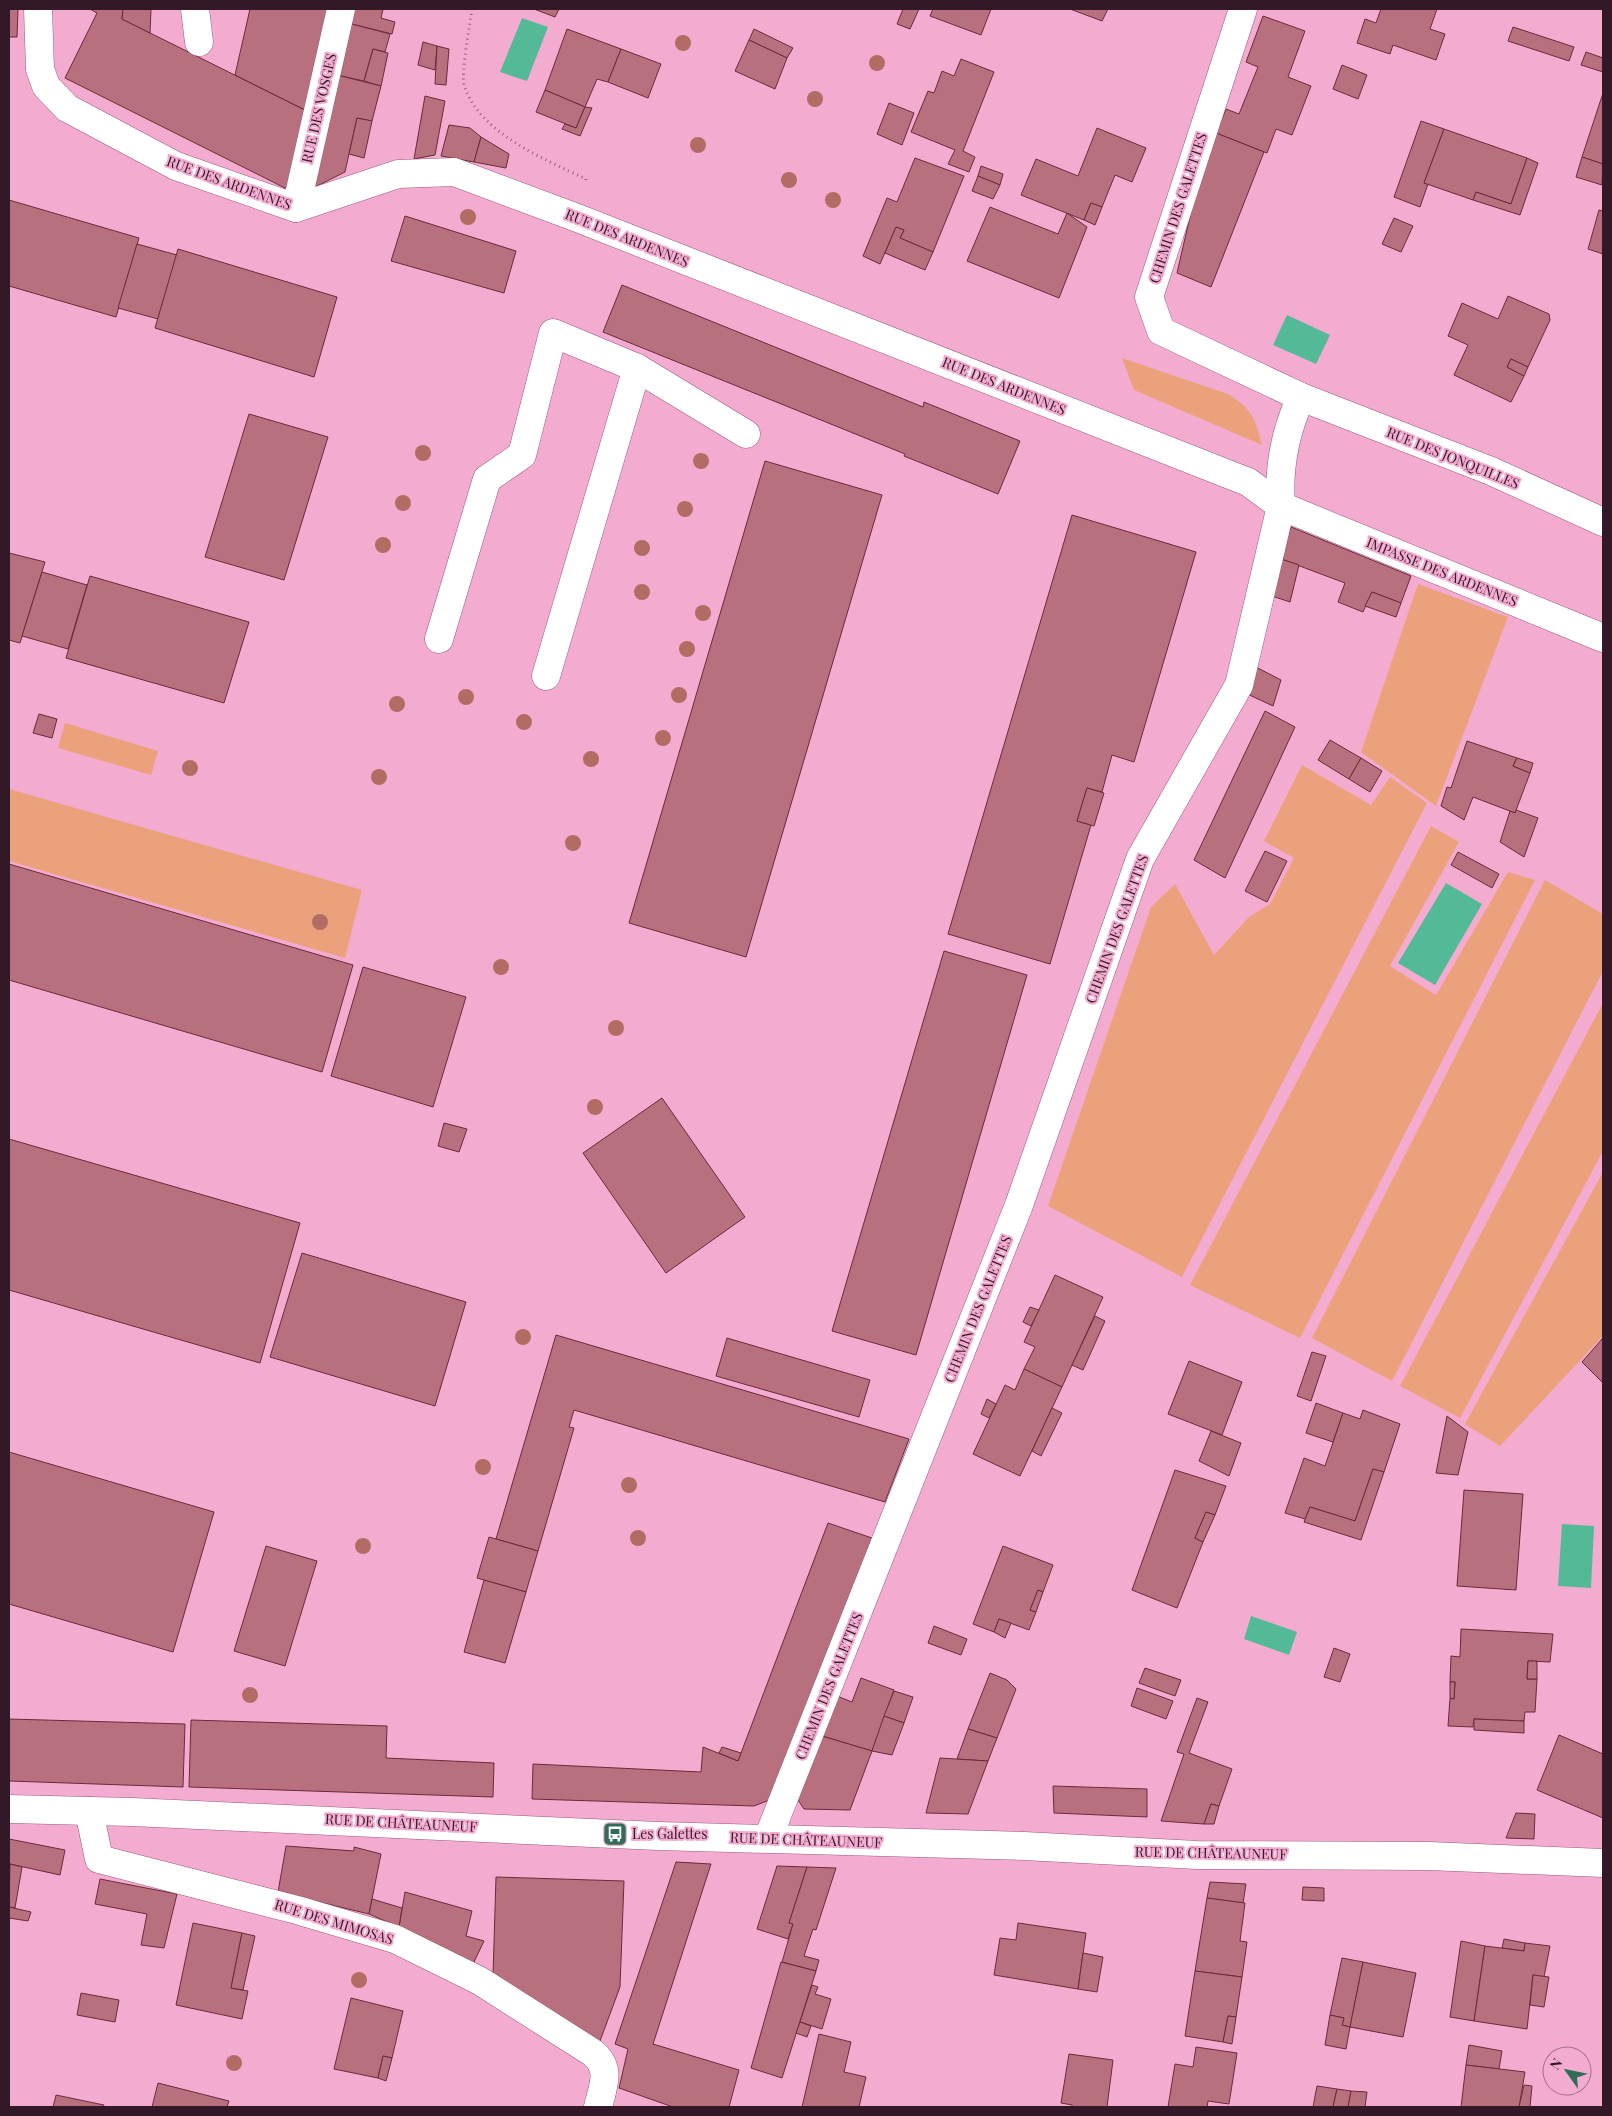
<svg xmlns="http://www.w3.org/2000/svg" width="1612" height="2116" font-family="'Playfair Display',serif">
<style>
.green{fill:#eba17c}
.water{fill:#54b996}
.building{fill:#b9707e;stroke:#6b2a3a}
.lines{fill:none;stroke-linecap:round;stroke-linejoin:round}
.minor-casing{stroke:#995a7b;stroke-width:29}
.major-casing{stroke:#995a7b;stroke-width:29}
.path{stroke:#93637c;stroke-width:3;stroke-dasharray:1 4;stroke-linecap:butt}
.minor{stroke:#fff;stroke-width:28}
.major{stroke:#fff;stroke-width:28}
.tree{fill:#b26c63}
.labels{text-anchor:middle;stroke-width:4;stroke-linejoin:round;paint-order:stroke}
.street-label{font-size:14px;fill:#331927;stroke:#f3acd0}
.poi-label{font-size:14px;fill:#331927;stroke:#f3acd0;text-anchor:start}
</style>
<rect width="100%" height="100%" fill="#f3acd0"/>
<g class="green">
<path d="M1122,358L1228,394C1252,409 1255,418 1262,445L1134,390Z"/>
<path d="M1418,584L1508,617L1436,806L1361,752Z"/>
<path d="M65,723L158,751L151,775L58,748Z"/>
<path d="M1302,765L1371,805L1390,777L1427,803L1182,1277L1048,1206L1151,907L1175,884L1214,955L1249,917L1270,904L1294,858L1264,841Z"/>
<path d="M9,789L362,890L345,958L9,861Z"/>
<path d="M1431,826L1459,842L1390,966L1436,995L1508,872L1535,880L1300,1338L1190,1285Z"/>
<path d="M1545,880L1603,914V971L1392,1381L1312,1338Z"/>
<path d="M1603,1003V1151L1460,1418L1400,1386Z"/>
<path d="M1603,1172V1336L1500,1446L1465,1424Z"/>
</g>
<g class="water">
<path d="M522,18L548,27L527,81L500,72Z"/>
<path d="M1287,315L1330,335L1316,364L1273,345Z"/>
<path d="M1446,883L1482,904L1435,985L1398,963Z"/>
<path d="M1562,1524L1594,1526L1591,1588L1558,1586Z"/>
<path d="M1251,1616L1297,1632L1289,1655L1244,1639Z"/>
</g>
<g class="building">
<path d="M9,9H18L17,37H9Z"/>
<path d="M90,9H123L122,19L307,111L289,190L65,78L97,13Z"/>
<path d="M123,9H151L150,33L122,19Z"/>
<path d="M250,9H331L307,111L235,75Z"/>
<path d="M351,9H383L381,18L395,22L392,34L348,23Z"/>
<path d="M534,9H559L555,17Z"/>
<path d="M903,9H919L910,29L897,24Z"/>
<path d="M933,9H991L981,35L930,16Z"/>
<path d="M1070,9H1108L1102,21Z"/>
<path d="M1381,9H1437L1430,29L1445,34L1436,60L1393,45L1390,54L1357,43L1365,19L1376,23Z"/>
<path d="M1263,16L1305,31L1288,77L1311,86L1292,135L1276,129L1267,153L1216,133L1226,109L1239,114L1258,67L1246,62Z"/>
<path d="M348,23L390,34L385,52L373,49L364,81L337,75Z"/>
<path d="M1513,27L1574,47L1569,61L1508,41Z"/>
<path d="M567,29L621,49L608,82L597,79L585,107L545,90Z"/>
<path d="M754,29L793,48L787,58L749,40Z"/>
<path d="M749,40L787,58L775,89L735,71Z"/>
<path d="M423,42L437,46L435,70L418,65Z"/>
<path d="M437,46L449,49L446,85L435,84Z"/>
<path d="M373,49L388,53L381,86L364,81Z"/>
<path d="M621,49L661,64L648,98L608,82Z"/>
<path d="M1586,52L1603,58V72L1581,65Z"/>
<path d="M961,59L994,72L963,151L975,157L969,172L948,164L955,150L911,132L928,91L934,93L942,71L954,76Z"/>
<path d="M1342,65L1367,75L1358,99L1333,89Z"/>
<path d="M337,75L381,86L372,121L357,118L345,172L311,189Z"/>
<path d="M545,90L585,107L576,128L536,112Z"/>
<path d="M1603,93V164L1582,157Z"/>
<path d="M425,96L445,101L435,155L414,159Z"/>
<path d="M889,103L914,113L902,145L877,134Z"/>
<path d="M585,107L592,108L580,136L562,129L565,124L576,128Z"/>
<path d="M357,118L372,121L364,158L349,154Z"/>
<path d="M1421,121L1444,129L1424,183L1428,184L1420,207L1394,197Z"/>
<path d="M449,125L470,128L481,137L474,162L441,156Z"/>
<path d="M1097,128L1146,148L1132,182L1115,175L1102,207L1091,203L1084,220L1021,195L1036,159L1078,176Z"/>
<path d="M1444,129L1527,158L1511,204L1476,192L1473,200L1424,183Z"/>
<path d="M1216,133L1264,152L1211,287L1177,273L1203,160Z"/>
<path d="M481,137L509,154L506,168L474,162Z"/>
<path d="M1582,157L1603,164L1602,185L1576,177Z"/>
<path d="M915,158L964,176L933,252L900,238L904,230L896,227L880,264L863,256L887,198L897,202Z"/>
<path d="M1527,158L1538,163L1520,215L1473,200L1476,192L1511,204Z"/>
<path d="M981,166L1003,174L1000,185L978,176Z"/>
<path d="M978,176L1000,185L993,199L972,191Z"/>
<path d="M9,200L139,238L116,317L9,286Z"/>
<path d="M1091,203L1102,207L1095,225L1084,220Z"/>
<path d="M990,207L1058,234L1067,213L1087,227L1059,298L967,261Z"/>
<path d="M1599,210L1603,211V254L1588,249Z"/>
<path d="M405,216L516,251L504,293L391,261Z"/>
<path d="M1394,218L1413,226L1401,252L1382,244Z"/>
<path d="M896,227L904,230L900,238L933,252L925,270L885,253Z"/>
<path d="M137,244L177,255L158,319L118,308Z"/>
<path d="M178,249L337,297L314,377L155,328Z"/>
<path d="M622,285L923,407L924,402L1020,441L998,494L904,456L905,454L603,332Z"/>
<path d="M1508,296L1549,314L1550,320L1528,367L1511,359L1507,367L1524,376L1511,402L1454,375L1468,345L1448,336L1462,303L1498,319Z"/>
<path d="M1511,359L1528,367L1524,376L1507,367Z"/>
<path d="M249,414L328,437L284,580L205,557Z"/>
<path d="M765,461L882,495L746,957L629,923Z"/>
<path d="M1072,515L1196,552L1134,762L1112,755L1102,792L1087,788L1077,821L1091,825L1050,964L948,934Z"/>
<path d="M1291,527L1411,576L1401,603L1372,592L1363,612L1338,602L1345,583L1281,559Z"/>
<path d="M9,553L45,562L20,643L9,640Z"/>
<path d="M1281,559L1299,565L1290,602L1272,596Z"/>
<path d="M42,572L87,585L68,649L22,636Z"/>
<path d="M90,576L249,622L224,703L66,658Z"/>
<path d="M1372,592L1401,603L1396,617L1365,606Z"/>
<path d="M1252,665L1281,680L1273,706L1243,692Z"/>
<path d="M1265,711L1295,727L1225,878L1194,860Z"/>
<path d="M39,714L57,719L52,738L33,733Z"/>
<path d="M1330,740L1361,758L1349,779L1318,760Z"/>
<path d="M1467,741L1517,758L1513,766L1530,773L1515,813L1473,797L1464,820L1441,806L1447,787L1451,788Z"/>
<path d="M1361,758L1382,771L1370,792L1349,779Z"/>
<path d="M1517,758L1533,763L1530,773L1513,766Z"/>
<path d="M1087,788L1104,793L1094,826L1077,821Z"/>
<path d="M1516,810L1538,818L1524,857L1500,842L1510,811L1515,813Z"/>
<path d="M1265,851L1287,861L1267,902L1245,891Z"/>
<path d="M1458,852L1499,874L1492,888L1451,865Z"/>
<path d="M9,864L353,965L322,1072L9,980Z"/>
<path d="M944,951L1027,975L916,1355L832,1331Z"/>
<path d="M363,967L466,997L433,1107L331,1076Z"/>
<path d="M662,1098L745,1217L666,1273L583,1153Z"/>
<path d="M444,1123L467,1129L459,1152L438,1146Z"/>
<path d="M9,1139L300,1223L260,1363L9,1290Z"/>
<path d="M302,1253L466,1302L435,1406L270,1357Z"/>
<path d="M1055,1275L1103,1297L1062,1387L1024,1369L1035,1347L1024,1342Z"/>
<path d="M1030,1307L1039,1310L1031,1326L1023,1322Z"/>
<path d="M1095,1316L1105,1321L1083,1370L1072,1365Z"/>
<path d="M556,1335L909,1439L885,1502L574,1410L569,1427L574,1428L538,1551L496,1539Z"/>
<path d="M727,1338L870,1380L859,1417L716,1376Z"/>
<path d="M1602,1339L1603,1340V1383L1582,1362Z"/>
<path d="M1312,1352L1326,1356L1311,1401L1297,1396Z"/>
<path d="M1189,1361L1242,1382L1222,1435L1168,1414Z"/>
<path d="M1024,1369L1062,1387L1020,1476L973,1454L1005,1385L1015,1390Z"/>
<path d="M987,1399L996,1404L989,1418L981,1414Z"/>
<path d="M1316,1403L1343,1413L1333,1442L1306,1433Z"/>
<path d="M1052,1408L1062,1413L1041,1456L1032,1451Z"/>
<path d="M1363,1410L1400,1424L1384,1472L1373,1469L1355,1521L1310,1507L1305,1519L1285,1513L1304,1458L1325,1466L1343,1413L1360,1419Z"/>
<path d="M1447,1416L1468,1432L1458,1475L1436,1473Z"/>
<path d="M1211,1431L1241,1443L1229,1476L1199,1461Z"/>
<path d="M9,1452L214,1512L173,1652L9,1604Z"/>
<path d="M1373,1469L1384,1472L1361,1540L1304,1522L1310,1507L1355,1521Z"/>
<path d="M1175,1470L1226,1486L1215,1515L1206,1512L1195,1538L1203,1542L1177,1608L1132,1590Z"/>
<path d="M1464,1490L1523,1494L1516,1590L1457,1586Z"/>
<path d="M1206,1512L1215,1515L1203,1542L1195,1538Z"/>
<path d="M828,1523L872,1538L776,1792L767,1801L754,1806L532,1799L533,1764L701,1772L703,1747L738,1761Z"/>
<path d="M489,1537L538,1551L526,1592L477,1578Z"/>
<path d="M266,1546L317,1561L285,1666L234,1651Z"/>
<path d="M1003,1546L1053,1565L1043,1592L1038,1590L1030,1610L1036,1612L1029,1630L999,1619L994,1632L973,1624Z"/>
<path d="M484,1580L526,1592L505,1663L464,1652Z"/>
<path d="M1038,1590L1043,1592L1036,1612L1030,1610Z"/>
<path d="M999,1619L1011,1623L1005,1638L994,1632Z"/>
<path d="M934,1626L967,1639L961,1655L928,1643Z"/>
<path d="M1461,1629L1553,1634L1550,1662L1528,1661L1527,1679H1537L1535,1712H1525L1524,1721L1474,1719L1473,1727L1448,1726L1450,1698L1454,1699L1455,1682H1450L1451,1656L1460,1657Z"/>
<path d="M1334,1648L1350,1654L1340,1682L1324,1677Z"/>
<path d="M1528,1661H1537V1679H1527Z"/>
<path d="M1145,1668L1181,1680L1175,1696L1139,1683Z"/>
<path d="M990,1673L1007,1680L1016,1689L997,1738L968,1729Z"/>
<path d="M861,1678L894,1690L872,1751L822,1736L837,1696L852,1702Z"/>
<path d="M1450,1682H1455L1454,1699L1450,1698Z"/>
<path d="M1137,1688L1173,1701L1166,1719L1131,1706Z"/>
<path d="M894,1691L913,1697L904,1723L884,1716Z"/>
<path d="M1197,1698L1208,1702L1189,1753L1232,1769L1219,1806L1211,1804L1204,1824L1161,1821L1184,1754L1177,1752Z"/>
<path d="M884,1716L904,1723L892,1755L872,1751Z"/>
<path d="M9,1719L185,1724L183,1787L9,1781Z"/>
<path d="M1474,1719L1524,1721V1733L1474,1730Z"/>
<path d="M191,1720L387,1726L386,1758L494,1763L493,1797L189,1787Z"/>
<path d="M968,1729L997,1738L988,1761L957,1759Z"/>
<path d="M1559,1735L1603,1754V1818L1537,1790Z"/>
<path d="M822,1736L872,1751L850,1810L804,1809L798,1800Z"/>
<path d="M722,1747L741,1753L738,1761L719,1753Z"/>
<path d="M940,1758L988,1761L968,1814L926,1813Z"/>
<path d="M1053,1786L1147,1789V1817L1054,1813Z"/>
<path d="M1211,1804L1219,1806L1214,1824H1204Z"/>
<path d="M1516,1813L1535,1814L1534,1839L1506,1838Z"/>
<path d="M9,1839L65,1850L60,1875L10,1864L9,1872Z"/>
<path d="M286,1846L354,1851V1847L381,1854L369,1914L278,1892Z"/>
<path d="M676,1862L711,1864L653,2044L739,2070L729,2107H673L619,2088L628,2049L615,2044Z"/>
<path d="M10,1864L22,1867L15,1908L9,1907Z"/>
<path d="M777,1866L807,1867L789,1923L793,1924L788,1939L757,1929Z"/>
<path d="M807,1867L836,1868L816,1930L813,1929L804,1956L819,1960L816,1971L782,1962L793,1924L789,1923Z"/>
<path d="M496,1877L624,1881L620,1987L600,2041L595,2040L493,1976Z"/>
<path d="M100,1879L177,1894L164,1948L141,1945L147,1914L95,1904Z"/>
<path d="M1210,1882L1246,1884L1243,1903L1207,1898Z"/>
<path d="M1303,1887L1324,1888V1901L1302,1900Z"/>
<path d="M405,1892L472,1911L466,1936L484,1941L473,1964L399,1927Z"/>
<path d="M1207,1898L1245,1903L1240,1941L1247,1942L1242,1977L1195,1971Z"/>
<path d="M372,1899L402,1908L399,1927L369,1914Z"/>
<path d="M9,1907L31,1912L28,1921L9,1918Z"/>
<path d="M193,1923L242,1933L231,1988L248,1991L242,2019L176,2005Z"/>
<path d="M1018,1923L1086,1933L1078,1989L994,1975L1000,1938L1016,1940Z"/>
<path d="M242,1933L255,1936L243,1990L231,1988Z"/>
<path d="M1504,1939L1525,1943L1524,1951L1502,1948Z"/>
<path d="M1461,1941L1485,1946L1474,2021L1450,2017Z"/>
<path d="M1525,1943L1550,1946L1544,1977L1533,1975L1527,2029L1474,2021L1485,1946L1524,1951Z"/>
<path d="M1083,1953L1103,1957L1097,1992L1078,1989Z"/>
<path d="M1342,1958L1363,1962L1350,2027L1342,2025L1344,2018L1330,2015Z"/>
<path d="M781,1962L816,1971L782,2078L751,2068Z"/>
<path d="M1363,1962L1416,1973L1403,2037L1350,2027Z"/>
<path d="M1195,1971L1242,1977L1236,2017L1228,2016L1223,2042L1185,2036Z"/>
<path d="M1533,1975L1549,1977L1544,2007L1530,2005Z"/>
<path d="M812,1985L818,1987L815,1994L831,1999L822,2029L800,2022Z"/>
<path d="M81,1993L119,2000L115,2022L77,2015Z"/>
<path d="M351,1998L403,2011L392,2058L383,2056L378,2078L334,2069Z"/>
<path d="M1330,2015L1344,2018L1342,2025L1350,2027L1346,2049L1325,2045Z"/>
<path d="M1228,2016L1236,2017L1232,2044L1223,2042Z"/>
<path d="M800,2022L811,2026L807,2037L796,2033Z"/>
<path d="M819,2034L851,2042L844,2072L866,2077L859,2107H802Z"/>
<path d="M1469,2045L1502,2051L1499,2069L1466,2065Z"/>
<path d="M1196,2047L1237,2053L1229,2104L1208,2101L1207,2107H1168L1175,2064L1193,2067Z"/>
<path d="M1069,2054L1113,2060L1107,2107H1072V2105L1061,2103Z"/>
<path d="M383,2056L392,2058L386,2081L378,2078Z"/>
<path d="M1466,2065L1525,2072L1519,2107H1461Z"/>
<path d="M158,2083L229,2101L227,2107H152Z"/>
<path d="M1524,2085L1532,2086L1530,2107H1519Z"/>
<path d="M1317,2086L1337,2089L1333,2107H1313Z"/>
<path d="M1337,2089L1351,2091L1348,2107H1333Z"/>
<path d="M1351,2091L1367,2092L1365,2107H1348Z"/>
<path d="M56,2095L104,2105L103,2107H53Z"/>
</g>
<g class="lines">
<g class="minor-casing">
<g id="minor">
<path d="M38,9L40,69L46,86L67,108L176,166L296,208L398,174L454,172L580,219L1248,482L1281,506L1603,638"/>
<path d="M195,9L199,42"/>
<path d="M1243,9L1149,297L1161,331L1301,397L1491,471L1603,522"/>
<path d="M296,208L341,9"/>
<path d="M439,639L487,479L522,455L553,333L637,368"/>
<path d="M546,676L637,368L746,434"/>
<path d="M89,1811L99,1859L297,1910L395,1939L480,1981L593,2053C612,2069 603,2086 598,2107"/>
<path d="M768,1838L1019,1205L1140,859L1239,685L1281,506C1278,468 1285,432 1301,397"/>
</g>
</g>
<g class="major-casing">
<path id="major" d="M9,1809L132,1812L658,1836L1024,1846L1197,1855L1429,1856L1603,1863"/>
</g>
<path class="path" d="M472,9C470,23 461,73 464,85C479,133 544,159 586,179L585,184"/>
<use href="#minor" class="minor"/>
<use href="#major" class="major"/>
</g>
<g class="tree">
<circle cx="683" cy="43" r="8"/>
<circle cx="877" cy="63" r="8"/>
<circle cx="815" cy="99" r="8"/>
<circle cx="698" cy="145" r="8"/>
<circle cx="789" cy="180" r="8"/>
<circle cx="833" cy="200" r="8"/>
<circle cx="468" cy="217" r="8"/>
<circle cx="423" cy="453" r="8"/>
<circle cx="701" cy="461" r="8"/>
<circle cx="403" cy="503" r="8"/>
<circle cx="685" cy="509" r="8"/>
<circle cx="383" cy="545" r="8"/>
<circle cx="642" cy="548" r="8"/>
<circle cx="642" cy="592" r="8"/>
<circle cx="703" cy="613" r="8"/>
<circle cx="687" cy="649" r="8"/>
<circle cx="679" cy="695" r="8"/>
<circle cx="466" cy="697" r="8"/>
<circle cx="397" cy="704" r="8"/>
<circle cx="524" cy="722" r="8"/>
<circle cx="663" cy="738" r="8"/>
<circle cx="591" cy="759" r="8"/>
<circle cx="190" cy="768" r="8"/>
<circle cx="379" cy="777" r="8"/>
<circle cx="573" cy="843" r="8"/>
<circle cx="320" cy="922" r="8"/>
<circle cx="501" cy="967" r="8"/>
<circle cx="616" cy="1028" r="8"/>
<circle cx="595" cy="1107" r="8"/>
<circle cx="523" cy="1337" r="8"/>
<circle cx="483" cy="1467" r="8"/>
<circle cx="629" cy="1485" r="8"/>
<circle cx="638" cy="1538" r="8"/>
<circle cx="363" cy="1546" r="8"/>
<circle cx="250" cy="1695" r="8"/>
<circle cx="359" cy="1980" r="8"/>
<circle cx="234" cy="2063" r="8"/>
</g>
<defs>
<g id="bus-square" transform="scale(1.25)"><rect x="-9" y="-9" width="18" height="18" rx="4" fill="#306c57" stroke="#f3acd0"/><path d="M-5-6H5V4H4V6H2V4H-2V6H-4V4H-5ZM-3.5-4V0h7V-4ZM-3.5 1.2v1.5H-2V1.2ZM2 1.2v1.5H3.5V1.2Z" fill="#fff"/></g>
</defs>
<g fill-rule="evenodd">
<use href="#bus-square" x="615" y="1834"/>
</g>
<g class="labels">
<g class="street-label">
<text transform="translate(319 108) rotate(-77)" y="5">RUE DES VOSGES</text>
<text transform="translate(229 183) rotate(20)" y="5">RUE DES ARDENNES</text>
<text transform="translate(1178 208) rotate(-72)" y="5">CHEMIN DES GALETTES</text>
<text transform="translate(627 238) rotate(22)" y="5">RUE DES ARDENNES</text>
<text transform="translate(1004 386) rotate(22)" y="5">RUE DES ARDENNES</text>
<text transform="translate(1453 458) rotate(22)" y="5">RUE DES JONQUILLES</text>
<text transform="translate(1442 572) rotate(22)" y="5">IMPASSE DES ARDENNES</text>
<text transform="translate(1117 929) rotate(-70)" y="5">CHEMIN DES GALETTES</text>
<text transform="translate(978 1309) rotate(-68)" y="5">CHEMIN DES GALETTES</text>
<text transform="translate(829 1686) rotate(-68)" y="5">CHEMIN DES GALETTES</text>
<text transform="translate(401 1823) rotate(3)" y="5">RUE DE CHÂTEAUNEUF</text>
<text transform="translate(806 1840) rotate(2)" y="5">RUE DE CHÂTEAUNEUF</text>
<text transform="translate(1211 1853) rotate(1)" y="5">RUE DE CHÂTEAUNEUF</text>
<text transform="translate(334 1922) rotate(17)" y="5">RUE DES MIMOSAS</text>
</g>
<g class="poi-label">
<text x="632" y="1839">Les Galettes</text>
</g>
</g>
<rect width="1612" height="2116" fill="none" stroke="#331927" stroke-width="20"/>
<g transform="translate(1567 2071) rotate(303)"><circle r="24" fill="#f3acd0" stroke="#a6718c"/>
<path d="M0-4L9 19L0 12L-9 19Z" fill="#306c57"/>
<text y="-8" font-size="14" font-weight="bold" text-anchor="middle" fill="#331927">N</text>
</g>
</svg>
